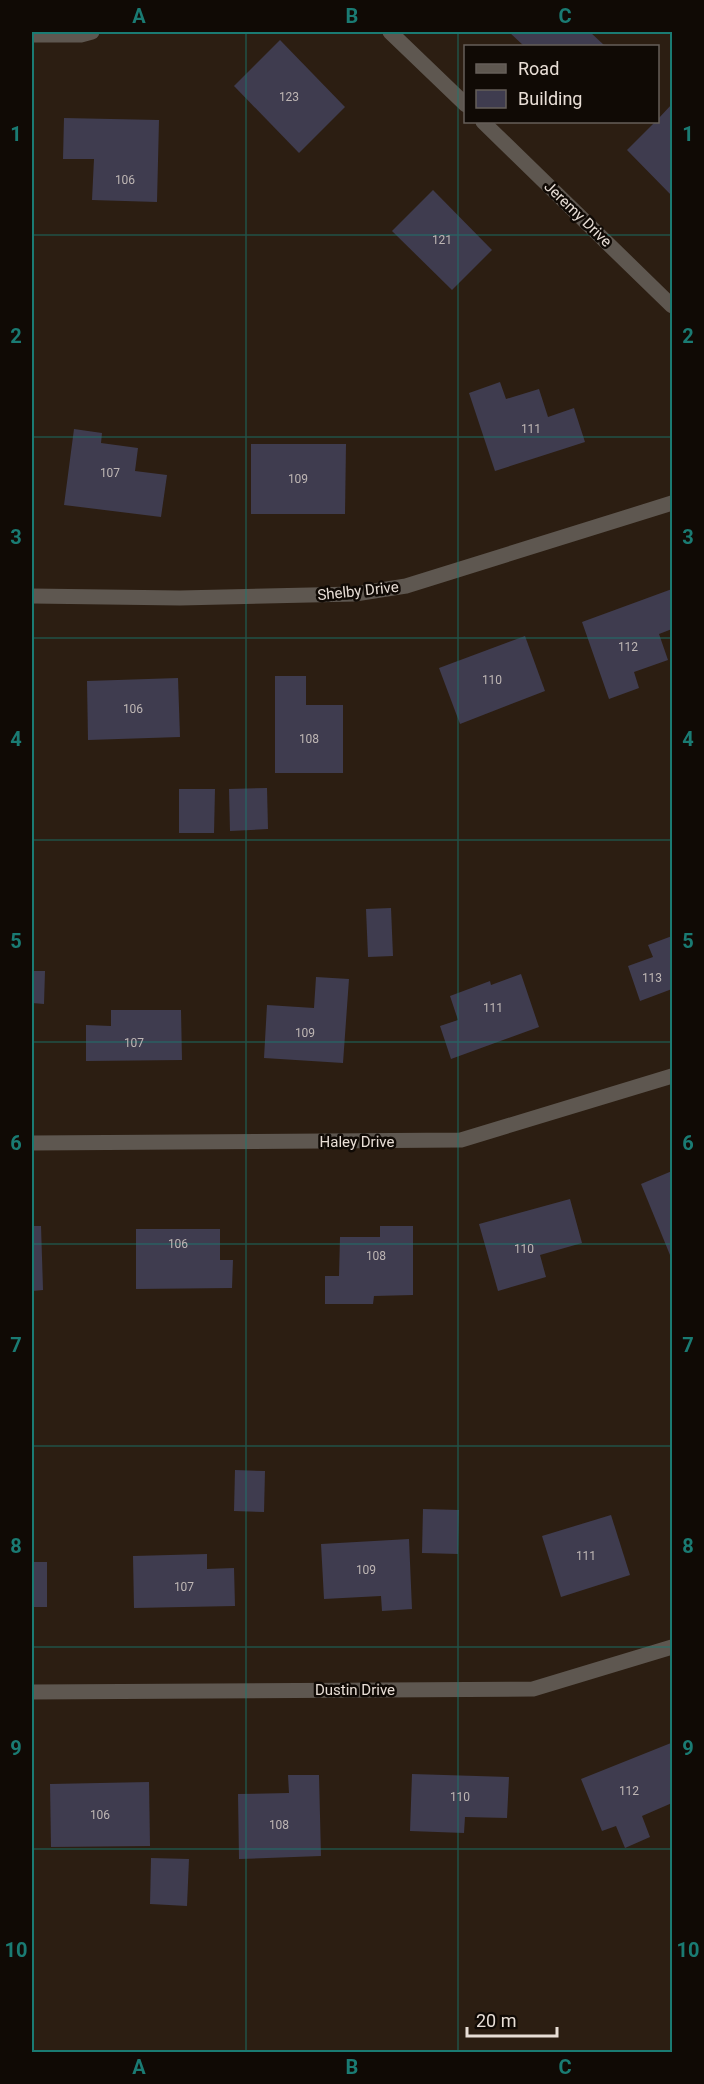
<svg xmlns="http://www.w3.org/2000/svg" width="704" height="2084" font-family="Roboto,sans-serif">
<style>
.building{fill:#3f3c4f}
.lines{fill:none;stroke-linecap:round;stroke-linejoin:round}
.minor{stroke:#5e5750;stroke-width:15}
.grid{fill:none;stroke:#1a7b73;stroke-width:1.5;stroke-opacity:0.55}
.labels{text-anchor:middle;stroke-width:5;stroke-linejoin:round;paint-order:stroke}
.number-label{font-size:12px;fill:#beb6b4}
.street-label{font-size:15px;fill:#e8ded6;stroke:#100a05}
.neatline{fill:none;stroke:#1a7b73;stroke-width:2}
.grid-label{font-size:20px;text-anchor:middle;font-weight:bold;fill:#1a7b73}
</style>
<rect width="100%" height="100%" fill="#2c1e12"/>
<g class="building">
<path d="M509,32H590L605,46H524Z"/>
<path d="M280,40L345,107L299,153L234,86Z"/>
<path d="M672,104V196L627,150L655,122H658V119Z"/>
<path d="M64,118L159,120L157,202L92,200L94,159H63Z"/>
<path d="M433,190L492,250L452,290L392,231Z"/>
<path d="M500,382L506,399L539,389L548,417L574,408L585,442L495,471L469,393Z"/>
<path d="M74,429L102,433L101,443L138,448L135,471L167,475L161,517L64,505Z"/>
<path d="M251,444H346L345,514H251Z"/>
<path d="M672,589V629L659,634L668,660L634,672L639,688L609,699L582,622Z"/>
<path d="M525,636L545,691L460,724L439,668Z"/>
<path d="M275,676H306V705H343V773H275Z"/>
<path d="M178,678L180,737L88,740L87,681Z"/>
<path d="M267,788L268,829L230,831L229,789Z"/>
<path d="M179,789H215L214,833H179Z"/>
<path d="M391,908L393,956L368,957L366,909Z"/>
<path d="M672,936V989L640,1001L628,966L653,957L648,945Z"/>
<path d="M32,971H45L44,1004L32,1003Z"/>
<path d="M521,974L539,1027L451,1059L440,1026L458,1020L450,996L490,981L491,985Z"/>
<path d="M316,977L349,979L343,1063L264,1058L267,1005L314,1008Z"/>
<path d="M111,1010H181L182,1060L86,1061V1025L111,1026Z"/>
<path d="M672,1171V1254L670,1255L641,1184Z"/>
<path d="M570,1199L582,1243L540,1255L546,1277L498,1291L479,1224Z"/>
<path d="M32,1226H41L43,1290L32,1291Z"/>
<path d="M380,1226H413V1295L374,1296L373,1304H325V1276H339L340,1237H380Z"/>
<path d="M136,1229H220V1260H233L232,1288L136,1289Z"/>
<path d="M235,1470L265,1471L264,1512L234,1511Z"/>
<path d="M423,1509L459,1510L458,1554L422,1553Z"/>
<path d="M611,1515L630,1575L561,1597L542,1536Z"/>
<path d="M409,1539L412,1609L382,1611L381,1596L324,1599L321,1544Z"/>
<path d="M207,1554V1569L234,1568L235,1606L134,1608L133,1556Z"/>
<rect x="32" y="1562" width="15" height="45"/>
<path d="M671,1743L672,1748V1803L642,1816L650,1837L625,1848L616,1826L602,1831L581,1779Z"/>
<path d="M412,1774L509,1777L507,1818L465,1817L464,1833L410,1831Z"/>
<path d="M288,1775H319L321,1856L239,1859L238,1794L289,1793Z"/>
<path d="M149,1782L150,1846L51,1847L50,1784Z"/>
<path d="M151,1858L189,1859L187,1906L150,1904Z"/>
</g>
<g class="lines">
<g class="minor">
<path d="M390,32L466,105"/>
<path d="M32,35H81L92,32"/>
<path d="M483,122L672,306"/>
<path d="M32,596L180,598L355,594L406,586L672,503"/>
<path d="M32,1143L461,1140L672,1076"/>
<path d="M32,1692L533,1689L672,1647"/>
</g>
</g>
<path class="grid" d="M246,32V2052M458,32V2052M32,235H672M32,437H672M32,638H672M32,840H672M32,1042H672M32,1244H672M32,1446H672M32,1647H672M32,1849H672"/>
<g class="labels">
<g class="number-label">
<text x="289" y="101">123</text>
<text x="125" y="184">106</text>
<text x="442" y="244">121</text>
<text x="531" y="433">111</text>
<text x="110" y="477">107</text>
<text x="298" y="483">109</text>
<text x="628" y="651">112</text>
<text x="492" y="684">110</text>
<text x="133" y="713">106</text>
<text x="309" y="743">108</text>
<text x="652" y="982">113</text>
<text x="493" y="1012">111</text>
<text x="305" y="1037">109</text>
<text x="134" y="1047">107</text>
<text x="178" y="1248">106</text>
<text x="524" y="1253">110</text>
<text x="376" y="1260">108</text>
<text x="586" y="1560">111</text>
<text x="366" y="1574">109</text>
<text x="184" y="1591">107</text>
<text x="629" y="1795">112</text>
<text x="460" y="1801">110</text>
<text x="100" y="1819">106</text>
<text x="279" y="1829">108</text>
</g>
<g class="street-label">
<text transform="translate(578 214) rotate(44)" y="5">Jeremy Drive</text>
<text transform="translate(358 591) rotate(-6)" y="5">Shelby Drive</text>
<text x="357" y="1147">Haley Drive</text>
<text x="355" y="1695">Dustin Drive</text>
</g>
</g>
<rect width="704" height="2084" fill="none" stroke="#100a05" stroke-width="66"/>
<rect x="464" y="45" width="195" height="78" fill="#100a05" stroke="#665f59" stroke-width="1.5"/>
<rect x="476" y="64" width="30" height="9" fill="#5e5750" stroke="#665f59" stroke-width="1.5"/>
<text x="518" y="75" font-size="18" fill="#e8ded6">Road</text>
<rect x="476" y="90" width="30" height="18" fill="#3f3c4f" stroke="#665f59" stroke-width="1.5"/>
<text x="518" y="105" font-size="18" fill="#e8ded6">Building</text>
<path d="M467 2027v9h90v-9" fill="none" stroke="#e8ded6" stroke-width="3"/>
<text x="476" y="2027" font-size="18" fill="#e8ded6" stroke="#100a05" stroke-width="4.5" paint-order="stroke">20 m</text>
<rect x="33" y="33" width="638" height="2018" class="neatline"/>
<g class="grid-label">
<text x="139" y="23">A</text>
<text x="352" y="23">B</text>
<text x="565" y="23">C</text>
<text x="16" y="141">1</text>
<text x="688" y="141">1</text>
<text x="16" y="343">2</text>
<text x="688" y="343">2</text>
<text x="16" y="544">3</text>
<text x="688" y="544">3</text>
<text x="16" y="746">4</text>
<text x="688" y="746">4</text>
<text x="16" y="948">5</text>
<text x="688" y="948">5</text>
<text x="16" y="1150">6</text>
<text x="688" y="1150">6</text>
<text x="16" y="1352">7</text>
<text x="688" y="1352">7</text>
<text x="16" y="1553">8</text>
<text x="688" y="1553">8</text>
<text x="16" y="1755">9</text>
<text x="688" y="1755">9</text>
<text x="16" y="1957">10</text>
<text x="688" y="1957">10</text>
<text x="139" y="2074">A</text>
<text x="352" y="2074">B</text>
<text x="565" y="2074">C</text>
</g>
</svg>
